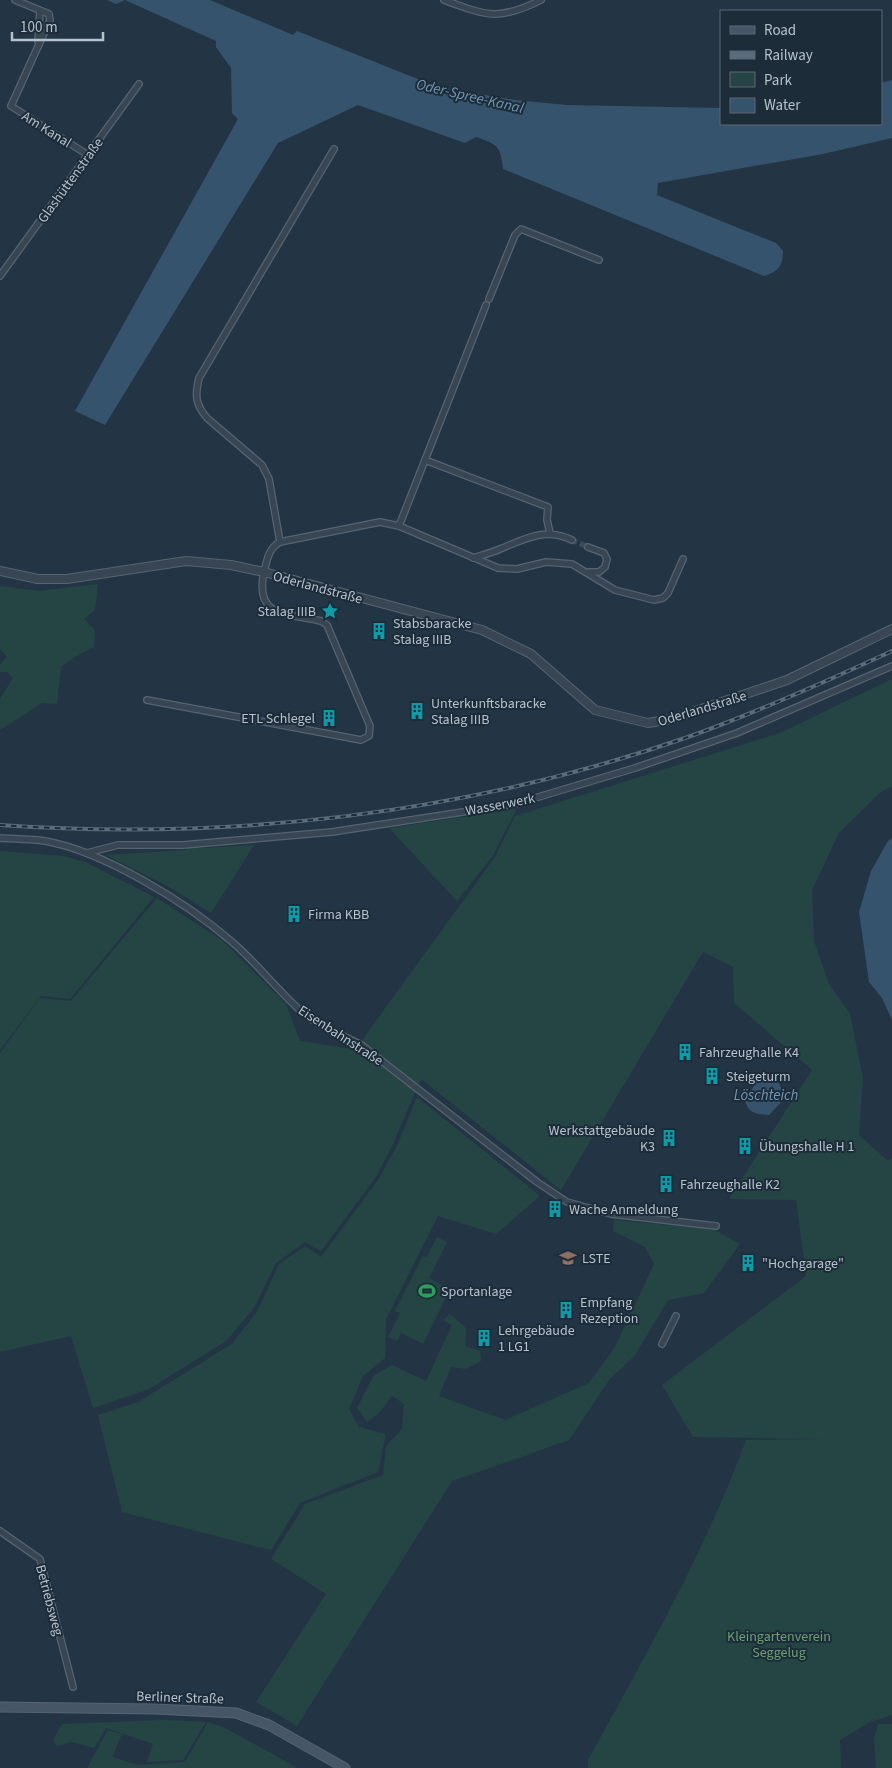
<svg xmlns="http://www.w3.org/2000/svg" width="892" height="1768" font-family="'Source Sans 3',sans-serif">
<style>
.green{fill:#254545}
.water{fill:#36536d}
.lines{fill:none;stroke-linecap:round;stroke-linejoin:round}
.minor-tunnel{stroke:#394a59;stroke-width:5.5;stroke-dasharray:5.5 3;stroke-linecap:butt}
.minor-casing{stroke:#566471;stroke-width:8}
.tertiary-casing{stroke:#566471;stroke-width:10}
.secondary-casing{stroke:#566471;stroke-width:11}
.minor{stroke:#384653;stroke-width:5.5}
.tertiary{stroke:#384653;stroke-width:8}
.secondary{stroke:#465667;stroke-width:9}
.rail-casing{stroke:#5a6b7b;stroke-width:4}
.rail{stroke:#1d2c39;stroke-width:2;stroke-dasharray:5.5;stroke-linecap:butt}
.labels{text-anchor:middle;stroke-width:4;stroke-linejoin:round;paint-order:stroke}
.street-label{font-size:14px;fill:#b5c1cd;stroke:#1d2c39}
.poi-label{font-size:14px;fill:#b5c1cd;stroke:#1d2c39;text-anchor:start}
.park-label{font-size:14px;fill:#6aa170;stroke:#1d2c39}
.water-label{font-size:15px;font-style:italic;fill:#7296b4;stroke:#1d2c39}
</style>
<rect width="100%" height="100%" fill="#233544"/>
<g class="green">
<path d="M98,584L95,610L84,619L95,630L94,647L74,657L61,667L57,704L42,703L0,730V699L13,678L7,672H0V665L7,656L0,649V586L39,591Z"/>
<path d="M892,679V786L882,791L839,833L812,890L814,941L829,984L850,1014L863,1078L859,1135L888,1161L892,1158V1715L870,1722L840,1740L841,1768H588V1760C645,1656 705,1552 746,1440L825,1439L693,1437L662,1385L806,1276L796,1200L729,1199L812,1070L734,1003L733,967L703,952L561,1190L421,1079L393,1144L376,1177L321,1251L305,1242L276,1263L254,1308L226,1341L149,1389L93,1408L71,1336L0,1352V1053L40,998L71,1001L157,898L223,941L286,1004L300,1041L359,1050L365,1036L495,857L515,816L780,733Z"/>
<path d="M517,809L492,857L457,901L389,828Z"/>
<path d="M254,845L211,913L166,885L106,855L186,850L188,847L203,848Z"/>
<path d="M0,851L63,856L85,862L154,897L70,999L41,996L0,1050Z"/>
<path d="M417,1097L540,1196L496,1234L438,1216L386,1319L385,1358L363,1376L349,1409L359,1427L386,1434L378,1472L300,1503L271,1550L122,1512L98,1415L138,1402L232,1344L258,1310L279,1264L305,1246L321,1257L378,1180L397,1146Z"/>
<path d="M614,1220L713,1229L740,1244L704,1293L668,1300L635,1355L609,1380L569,1440L452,1481L297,1726L256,1702L326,1594L271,1559L305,1504L383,1475L386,1446L402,1429L404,1404L392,1396L379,1413L367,1422L357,1408L374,1375L392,1365L426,1381L452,1325L443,1320L450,1314L466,1328L465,1346L480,1351L481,1361L466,1369L451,1367L439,1396L505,1420L589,1383L615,1347L654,1264L645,1247L613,1231Z"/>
<path d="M437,1237L447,1242L429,1278L450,1289L423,1344L401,1333L397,1341L388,1337L400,1313L395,1311L423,1256L427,1257Z"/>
<path d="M163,1720L206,1722L183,1760L147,1762L153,1744L106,1728L94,1748L72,1742L57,1746L53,1740L62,1724Z"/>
<path d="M208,1722L223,1727L298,1768H87L108,1730L122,1734L112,1757L138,1765L185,1762Z"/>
<path d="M878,1724H892V1768H876L874,1739Z"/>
</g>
<g class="water">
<path d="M107,0H210L293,35L297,31L438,87L515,100L567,105L721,108V124H881V83L892,80V138L823,154L658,183L657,195L776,243L783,251C783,266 778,272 764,276L503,169C501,146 497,144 476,137L465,143L358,105L278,143L105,425L75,411L238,119L232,113L231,68L216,47V41L125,0L116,4Z"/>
<path d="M892,838V1020L882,998L869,982L859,912L871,871L888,841Z"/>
<path d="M761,1074C777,1077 782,1084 784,1099L769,1115C757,1114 749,1114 745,1101Z"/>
</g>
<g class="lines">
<path class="minor-tunnel" d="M572,540L588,547"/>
<g class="minor-casing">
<g id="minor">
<path d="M15,0L49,14L50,20L11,106L88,155"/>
<path d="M444,0C487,16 499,21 541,0"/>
<path d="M38,41L40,11"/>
<path d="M0,276L139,84"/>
<path d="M489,299L515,235L521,229L599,260"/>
<path d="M425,460L486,305"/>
<path d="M399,526L425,460L548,507L547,520L550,533"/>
<path d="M280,542L269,479L262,465L207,418C195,404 195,395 199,378L334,149"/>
<path d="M588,547L604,553L607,559L605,567L599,572H589"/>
<path d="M473,558C482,555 491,553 500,549C525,539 544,527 572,540"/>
<path d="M147,700L361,740L369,736L370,726L327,625L321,621C287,613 254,618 264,572C267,560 268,549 280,542L380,522L399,526L498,568L517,569L546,562L572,564L615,590L654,600L663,598L668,593L683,559"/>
<path d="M0,838C15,839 31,839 45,841C103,851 187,903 231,941C257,963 278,991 304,1014C320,1027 341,1035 360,1044L537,1182L567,1202L611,1214L716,1226"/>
<path d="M87,853L118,845H183L332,832L515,804L635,768L737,733L892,666"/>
<path d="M662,1344L676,1316"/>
<path d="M0,1531L40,1559L73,1687"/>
</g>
</g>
<g class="tertiary-casing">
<path id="tertiary" d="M0,571L38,579H67L186,561L231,565L264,572L482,630L531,654L595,710L648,723L672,719L787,680L892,629"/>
</g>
<g class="secondary-casing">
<path id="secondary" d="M0,1707L155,1709L236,1713L269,1725L345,1768"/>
</g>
<use href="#minor" class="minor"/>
<use href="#tertiary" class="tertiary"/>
<use href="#secondary" class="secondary"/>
<g class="rail-casing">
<path id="rail" d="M0,825C232,841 467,814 688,737C758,712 825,682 892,651"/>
</g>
<use href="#rail" class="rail"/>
</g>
<defs>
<g id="sight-bare" transform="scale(1.35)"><path d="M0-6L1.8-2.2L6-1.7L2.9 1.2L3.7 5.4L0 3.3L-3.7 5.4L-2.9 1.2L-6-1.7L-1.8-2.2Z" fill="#0f9aa8" stroke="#1d2c39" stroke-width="2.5" paint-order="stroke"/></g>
<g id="building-bare" transform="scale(1.35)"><path d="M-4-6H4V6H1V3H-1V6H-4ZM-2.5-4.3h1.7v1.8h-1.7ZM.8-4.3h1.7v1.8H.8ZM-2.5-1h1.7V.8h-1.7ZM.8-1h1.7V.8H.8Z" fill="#0f9aa8" stroke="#1d2c39" stroke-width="2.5" paint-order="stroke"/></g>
<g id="school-bare" transform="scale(1.35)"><path d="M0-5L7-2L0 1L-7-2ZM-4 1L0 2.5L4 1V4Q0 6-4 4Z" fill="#8d6e63" stroke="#1d2c39" stroke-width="2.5" paint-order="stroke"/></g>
<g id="stadium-bare" transform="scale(1.35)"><path d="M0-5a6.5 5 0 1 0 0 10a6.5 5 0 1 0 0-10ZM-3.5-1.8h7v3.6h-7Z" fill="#2e9e5b" stroke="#1d2c39" stroke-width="2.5" paint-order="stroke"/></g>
</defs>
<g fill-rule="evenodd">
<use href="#sight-bare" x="330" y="611"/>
<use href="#building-bare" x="379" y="631"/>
<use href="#building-bare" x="417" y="711"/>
<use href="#building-bare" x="329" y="718"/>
<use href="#building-bare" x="294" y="914"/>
<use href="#building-bare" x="685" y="1052"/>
<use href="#building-bare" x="712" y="1076"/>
<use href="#building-bare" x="669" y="1138"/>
<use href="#building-bare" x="745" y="1146"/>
<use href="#building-bare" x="666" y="1184"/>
<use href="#building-bare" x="555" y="1209"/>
<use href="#school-bare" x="568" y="1258"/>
<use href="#building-bare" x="748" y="1263"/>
<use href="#stadium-bare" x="427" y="1291"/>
<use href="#building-bare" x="566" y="1310"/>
<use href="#building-bare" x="484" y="1338"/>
</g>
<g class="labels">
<g class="street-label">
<text transform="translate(47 129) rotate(32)" y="5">Am Kanal</text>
<text transform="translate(70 180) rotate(-54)" y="5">Glashüttenstraße</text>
<text transform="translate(318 587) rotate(15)" y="5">Oderlandstraße</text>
<text transform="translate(702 708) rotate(-17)" y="5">Oderlandstraße</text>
<text transform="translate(500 804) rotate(-11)" y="5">Wasserwerk</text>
<text transform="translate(341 1035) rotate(33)" y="5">Eisenbahnstraße</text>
<text transform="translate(50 1600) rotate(75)" y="5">Betriebsweg</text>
<text transform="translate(180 1697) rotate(2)" y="5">Berliner Straße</text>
</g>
<g class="poi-label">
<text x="316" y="616" text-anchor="end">Stalag IIIB</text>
<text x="393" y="628">Stabsbaracke<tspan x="393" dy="16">Stalag IIIB</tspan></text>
<text x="431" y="708">Unterkunftsbaracke<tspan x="431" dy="16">Stalag IIIB</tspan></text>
<text x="315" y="723" text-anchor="end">ETL Schlegel</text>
<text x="308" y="919">Firma KBB</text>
<text x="699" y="1057">Fahrzeughalle K4</text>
<text x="726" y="1081">Steigeturm</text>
<text x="655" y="1135" text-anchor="end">Werkstattgebäude<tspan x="655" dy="16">K3</tspan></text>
<text x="759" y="1151">Übungshalle H 1</text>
<text x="680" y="1189">Fahrzeughalle K2</text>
<text x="569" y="1214">Wache Anmeldung</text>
<text x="582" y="1263">LSTE</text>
<text x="762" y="1268">"Hochgarage"</text>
<text x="441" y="1296">Sportanlage</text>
<text x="580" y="1307">Empfang<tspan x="580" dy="16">Rezeption</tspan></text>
<text x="498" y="1335">Lehrgebäude<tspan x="498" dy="16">1 LG1</tspan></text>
</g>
<g class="park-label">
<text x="779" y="1641">Kleingartenverein<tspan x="779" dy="16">Seggelug</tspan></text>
</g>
<g class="water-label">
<text transform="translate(470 96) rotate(13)" y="5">Oder-Spree-Kanal</text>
<text x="766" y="1100">Löschteich</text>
</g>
</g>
<rect x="720" y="10" width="162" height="115" fill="#1d2c39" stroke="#5a6874"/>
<rect x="730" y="26" width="25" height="8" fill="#465667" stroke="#5a6874"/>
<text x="764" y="35" font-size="15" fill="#b5c1cd">Road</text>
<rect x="730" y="51" width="25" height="8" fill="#5a6b7b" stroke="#5a6874"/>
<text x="764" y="60" font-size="15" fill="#b5c1cd">Railway</text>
<rect x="730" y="72" width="25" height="15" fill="#254545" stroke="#5a6874"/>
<text x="764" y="85" font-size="15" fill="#b5c1cd">Park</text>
<rect x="730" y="98" width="25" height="15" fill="#36536d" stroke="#5a6874"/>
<text x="764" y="110" font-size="15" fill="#b5c1cd">Water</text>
<path d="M12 32v8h91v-8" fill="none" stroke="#b5c1cd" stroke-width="2.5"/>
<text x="20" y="32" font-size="15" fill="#b5c1cd" stroke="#1d2c39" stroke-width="4" paint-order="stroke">100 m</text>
</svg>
